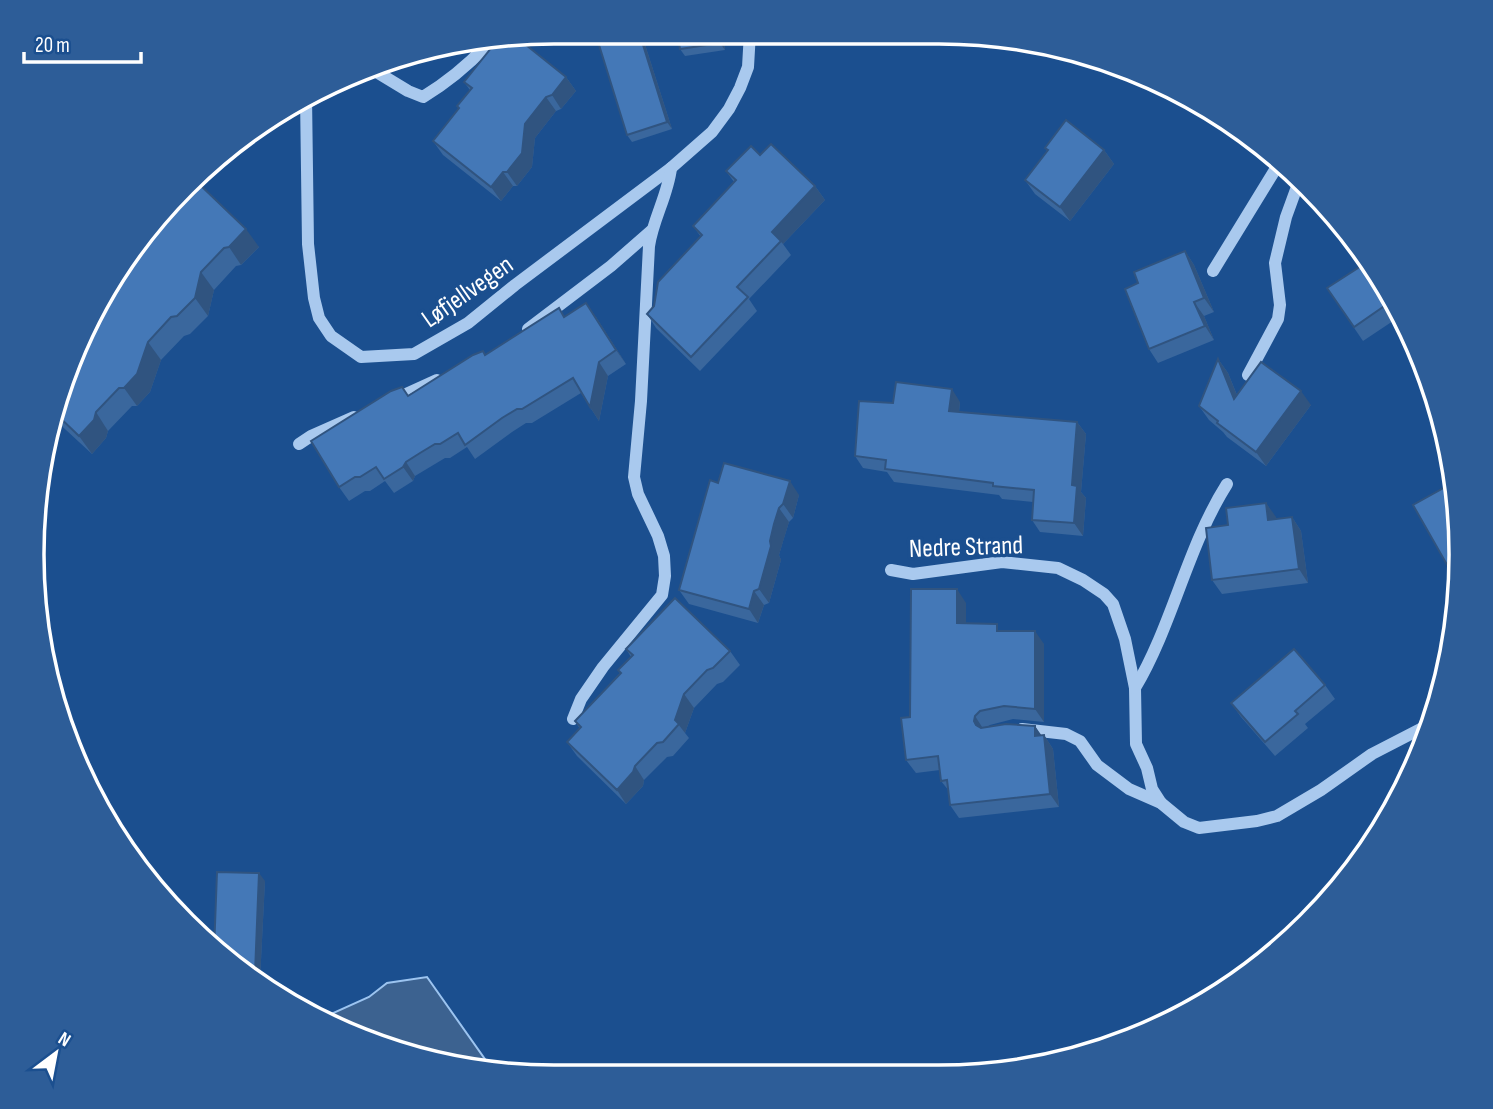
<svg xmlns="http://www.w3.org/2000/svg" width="1493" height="1109" font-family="'Sofia Sans Condensed',sans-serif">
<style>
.water{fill:#3c6290;stroke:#9cc4f0;stroke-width:2}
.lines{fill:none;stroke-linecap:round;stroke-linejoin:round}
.minor{stroke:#a9c9ee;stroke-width:12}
.wall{fill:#3a679d}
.shaded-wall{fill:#305480}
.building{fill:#4478b7;stroke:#305480;stroke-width:2}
.labels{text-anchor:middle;stroke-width:7;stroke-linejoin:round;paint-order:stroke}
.street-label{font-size:26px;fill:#fff;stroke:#1b4f8f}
.rim{fill:none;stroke:#fff;stroke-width:3.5}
</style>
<rect width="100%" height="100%" fill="#1b4f8f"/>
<path class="water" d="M427,977L494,1072L419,1060L320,1019L369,997L387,983Z"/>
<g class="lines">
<g class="minor">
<path d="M367,71H375L408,91L423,97C446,83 467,66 486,46"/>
<path d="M306,96L308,244L314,298L319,318L331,336L361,357L414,354L468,323L515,285L671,168L712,132L729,109L740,88L748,67L750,32"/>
<path d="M291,103L305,104"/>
<path d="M1213,271L1278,165"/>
<path d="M528,329L611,266L651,231"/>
<path d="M1248,375L1278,319L1280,305L1275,263L1286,217L1298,184"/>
<path d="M393,400L437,380"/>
<path d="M299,444L311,436L354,417"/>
<path d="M891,570L913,574L1002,562L1058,568L1083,580L1104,594L1113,604L1125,639L1135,688L1136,744L1147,768L1152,789L1161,803"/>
<path d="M1135,688C1173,624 1187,547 1227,484"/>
<path d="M573,719L581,699L603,667L662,595L665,576L664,556L658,536L638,494L634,477L641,401L649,246C653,219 668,195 671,168"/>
<path d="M1022,729L1066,734L1080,741L1097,765L1129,789L1161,803L1184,822L1199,828L1257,821L1277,816L1321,790L1372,754L1434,722"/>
</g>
</g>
<g class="wall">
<path d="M641,32L672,129L632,142L627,135Z"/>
<path d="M677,32H722L725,50L685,56L680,49Z"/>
<path d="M1058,47L1073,49L1080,52L1066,59Z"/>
<path d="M566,77L576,91L561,109L556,111L535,138L532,167L517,186H513L501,201L443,155L433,141L459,109L457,106L470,90L464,82Z"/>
<path d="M1199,106L1229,120L1242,132L1236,139L1201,110Z"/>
<path d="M1045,148L1104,150L1114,164L1070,221L1035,194L1025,180L1047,151Z"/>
<path d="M760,155L815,186L825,200L783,244L791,255L749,299L757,311L700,371L656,328L647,314L654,306L701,237L693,226L734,182L726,171Z"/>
<path d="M182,200L259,247L241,265L236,266L214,290L208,316L190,334L184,336L161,360L150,392L137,406H132L108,431L106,438L92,454L53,418L86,323Z"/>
<path d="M1185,251L1194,265L1214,312L1204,316L1214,340L1158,363L1149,349L1138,283Z"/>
<path d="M1369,261L1402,315L1363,341L1327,288Z"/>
<path d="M565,317H596L626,364L608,376L599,421L581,393L532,423H526L512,432L475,459L467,447L450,458H445L415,476L413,481L394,493L385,481L370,491H365L349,501L339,487L402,387L408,395L485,355Z"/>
<path d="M1218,359L1228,373L1237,395L1311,405L1266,466L1227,437L1223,432L1209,420L1199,406Z"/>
<path d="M960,402L959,412L1077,422L1086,434L1081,492L1086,498L1083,536L1040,532L1032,520L1033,502L1002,499L999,495L894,482L887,472L863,468L855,456L893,403Z"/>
<path d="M718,483L799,495L793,518L789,522L784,538L779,555L781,560L769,603L764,605L758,623L689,604L679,590Z"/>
<path d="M1266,503L1276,519L1292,517L1301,531L1308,583L1222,594L1212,580L1228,525Z"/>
<path d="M966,603V624L1002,631L1044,644V722L1013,719L990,725L987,727L1035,726L1041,736L1044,735L1053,749L1059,807L959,818L950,805L949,791L941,781L940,770L916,773L906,760L910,717Z"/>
<path d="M626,649L730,651L740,665L723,682L717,684L694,708L685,733L689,738L673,756L667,757L644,780L643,786L626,804L577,756L567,742L580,729L575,721L620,673L618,670L631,657Z"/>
<path d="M1325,685L1335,699L1305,724L1308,728L1275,756L1241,717L1231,703Z"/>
<path d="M265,881L260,980H255L214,951Z"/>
</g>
<g class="shaded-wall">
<path d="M639,32H641L672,129L667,122Z"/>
<path d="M718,32H722L725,50L720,43Z"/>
<path d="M566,77L576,91L561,109L552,95Z"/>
<path d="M546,97L556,111L535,138L532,167L517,186L507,172L525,124Z"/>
<path d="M1230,121L1242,132L1236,139L1226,125Z"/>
<path d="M1104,150L1114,164L1070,221L1060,207Z"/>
<path d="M503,172L513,186L501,201L491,187Z"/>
<path d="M815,186L825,200L783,244L772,232Z"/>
<path d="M246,229L259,247L241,265L229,247Z"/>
<path d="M1185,251L1194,265L1214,312L1204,298Z"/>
<path d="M201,272L214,290L208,316L195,298Z"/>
<path d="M1194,302L1204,316L1214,340L1205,326Z"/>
<path d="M586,303L596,317L626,364L616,350Z"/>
<path d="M148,342L161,360L150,392L137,406L124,388Z"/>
<path d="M1218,359L1228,373L1244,413L1234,399Z"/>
<path d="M599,362L608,376L599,421L590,407Z"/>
<path d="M952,389L960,402L958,423L949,411Z"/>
<path d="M1301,391L1311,405L1266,466L1256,452Z"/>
<path d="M96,412L108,431L106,438L92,454L79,436Z"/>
<path d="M1077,422L1086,434L1081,492L1086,498L1083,536L1074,523L1072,485Z"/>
<path d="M406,462L415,476L413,481L403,467Z"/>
<path d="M790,481L799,495L793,518L783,504Z"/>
<path d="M1266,503L1276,517L1278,534L1268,520Z"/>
<path d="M779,508L789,522L779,555L781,560L769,603L759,589L770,541Z"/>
<path d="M1292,517L1301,531L1308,583L1299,569Z"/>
<path d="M957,589L966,603V637L957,623Z"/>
<path d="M754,591L764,605L758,623L749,609Z"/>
<path d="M1035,631L1044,644V722L1035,709Z"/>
<path d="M684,694L694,708L685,733L675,720Z"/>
<path d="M975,716L984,730L976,725L974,721Z"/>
<path d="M1035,726L1044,739L1035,736Z"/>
<path d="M1044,735L1053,749L1059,807L1050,794Z"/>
<path d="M635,766L644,780L643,786L626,804L617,790Z"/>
<path d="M259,873L265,881L260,980L255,973Z"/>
</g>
<g class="building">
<path d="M595,32H639L667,122L627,135Z"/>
<path d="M677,32H718L720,43L680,49Z"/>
<path d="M511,37H516L566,77L552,95L546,97L525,124L522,153L507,172H503L491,187L433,141L459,108L457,106L472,88L464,82L492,47H503Z"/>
<path d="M1208,110L1229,120L1230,121L1226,125Z"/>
<path d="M1066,120L1104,150L1060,207L1025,180L1048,150L1045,148Z"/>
<path d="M771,144L815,186L772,232L781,241L737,287L748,297L691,357L647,314L654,306L658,282L702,235L693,226L736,180L726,171L751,146L760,155Z"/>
<path d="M198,183L246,229L229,247L224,248L201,272L195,298L177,316L171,317L148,342L137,374L124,388H119L96,412L94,420L79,436L55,413L86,323L177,195L182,200Z"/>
<path d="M1185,251L1204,298L1194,302L1205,326L1149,349L1125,289L1138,283L1134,272Z"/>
<path d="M1369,261L1393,300L1354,327L1327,288Z"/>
<path d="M586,303L616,350L599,362L590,407L573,378L522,409H517L502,418L465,445L458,433L440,444H435L420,453L406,462L403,467L384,479L376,467L360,477H355L339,487L311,441L391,391L402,387L408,396L473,355L483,351L485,355L559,308L564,317Z"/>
<path d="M1218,359L1234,399L1261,362L1301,391L1256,452L1217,423L1218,421L1199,406Z"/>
<path d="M896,382L952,389L949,411L1077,422L1072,485L1077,486L1074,523L1032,520L1034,490L993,486V483L885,469L886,460L855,456L859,401L893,403Z"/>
<path d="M724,463L790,481L783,504L779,508L774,524L770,541L771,546L759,589L754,591L749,609L679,590L710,480L718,483Z"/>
<path d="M1449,485L1457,498L1460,521L1458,584L1413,505Z"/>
<path d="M1266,503L1268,520L1292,517L1299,569L1212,580L1206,528L1228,525L1226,508Z"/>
<path d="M911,589H957V623L997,624V631H1035V709L1004,706L980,711L975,716L974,721L976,725L981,728L1006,724L1035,726V736L1044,735L1050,794L950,805L947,780L941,781L938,756L906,760L901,718L910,717Z"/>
<path d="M675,598L730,651L713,668L707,670L684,694L675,720L679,724L663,742L657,743L635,766L633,772L617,790L567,742L581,727L575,721L621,673L618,670L633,655L626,649Z"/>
<path d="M1294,649L1325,685L1295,711L1298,714L1265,742L1231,703Z"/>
<path d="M217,872L259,873L255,973L244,972L214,951Z"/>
</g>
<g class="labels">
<g class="street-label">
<text transform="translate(467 291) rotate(-35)" y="9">Løfjellvegen</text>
<text transform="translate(966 546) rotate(-2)" y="9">Nedre Strand</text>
</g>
</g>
<path d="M0 0H1493V1109H0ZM554 44H939A510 510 0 0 1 1449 554V555A510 510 0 0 1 939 1065H554A510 510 0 0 1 44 555V554A510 510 0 0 1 554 44Z" fill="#2d5d98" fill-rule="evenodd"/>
<path class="rim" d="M554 44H939A510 510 0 0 1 1449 554V555A510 510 0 0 1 939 1065H554A510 510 0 0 1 44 555V554A510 510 0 0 1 554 44Z"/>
<g transform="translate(56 1053) rotate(32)" stroke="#1b4f8f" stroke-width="5" paint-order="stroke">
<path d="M0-5L12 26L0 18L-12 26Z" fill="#ffffff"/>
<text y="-10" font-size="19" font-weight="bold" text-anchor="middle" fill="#ffffff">N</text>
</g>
<path d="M24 52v10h117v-10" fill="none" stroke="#ffffff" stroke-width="3.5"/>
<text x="35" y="52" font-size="21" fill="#ffffff" stroke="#1b4f8f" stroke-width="5" paint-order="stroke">20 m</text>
</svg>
